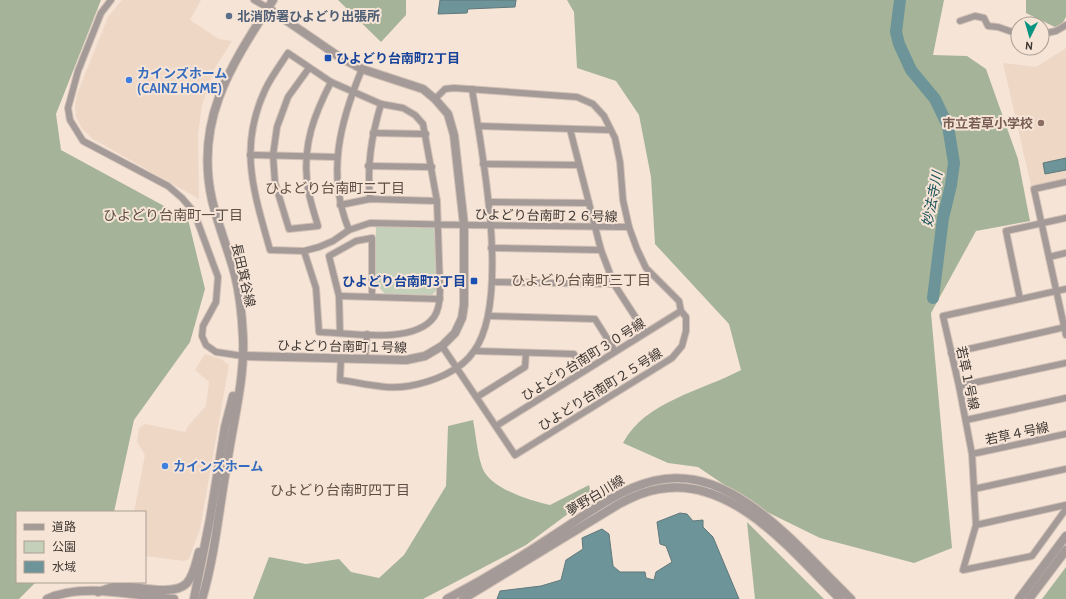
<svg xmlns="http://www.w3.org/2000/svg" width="1066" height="599" font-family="Cabin,'Noto Sans JP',sans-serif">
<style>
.built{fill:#eed7c5}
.green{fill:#c4d0ba}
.forest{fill:#a5b498}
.water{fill:#6d9499;stroke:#5f787a}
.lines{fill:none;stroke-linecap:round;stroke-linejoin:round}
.river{stroke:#6d9499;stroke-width:12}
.minor-casing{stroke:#d1c1b6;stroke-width:8}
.tertiary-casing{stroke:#d1c1b6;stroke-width:10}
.minor{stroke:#a49a98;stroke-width:6}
.tertiary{stroke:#a49a98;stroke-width:8}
.service-dot{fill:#5c6f8a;stroke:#f6e4d7;stroke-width:1.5}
.transit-dot{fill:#1a4fb4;stroke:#f6e4d7;stroke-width:1.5}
.shop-dot{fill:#3f7fe0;stroke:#f6e4d7;stroke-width:1.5}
.education-dot{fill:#8d6e63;stroke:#f6e4d7;stroke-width:1.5}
.labels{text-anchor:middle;stroke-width:4;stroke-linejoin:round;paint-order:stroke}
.service-label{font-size:13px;font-weight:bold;fill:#4e5e75;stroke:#f6e4d7;text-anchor:start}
.transit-label{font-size:13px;font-weight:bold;fill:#164399;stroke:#f6e4d7;text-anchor:start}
.shop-label{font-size:13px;font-weight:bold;fill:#366cbe;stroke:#f6e4d7;text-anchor:start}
.education-label{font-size:13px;font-weight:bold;fill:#785e54;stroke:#f6e4d7;text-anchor:end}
.street-label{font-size:13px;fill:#3e3732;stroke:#f6e4d7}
.neighbourhood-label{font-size:14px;fill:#5d4e43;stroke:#f6e4d7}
.water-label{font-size:14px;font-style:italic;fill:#1a535a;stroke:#f6e4d7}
</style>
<rect width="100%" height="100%" fill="#f6e4d7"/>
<g class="built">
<path d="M122,0H201L190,20L219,39L232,41L215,68L202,105L198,135L199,199L93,139L82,129L76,117L75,106L77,94L108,17Z"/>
<path d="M1066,48V178L1031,186L1003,63L1036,67Z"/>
<path d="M205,354L221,359L229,365L200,529L189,559L184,561L145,556V512H134L145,455L137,442L139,428L145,424L185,432L189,425L206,406L209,382L195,370Z"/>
</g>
<path class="green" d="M376,226L433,228L436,232L438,289L432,295L385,294L375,283Z"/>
<g class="forest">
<path d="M0,0H101L56,114L61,150L188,219L205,289L190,342L134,420L114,512H17V582H36L19,599H0Z"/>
<path d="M338,0H406V15L381,42Z"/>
<path d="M567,0H944L933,55L967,56L986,69L1018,159L1030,221L976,231L931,313L952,548L914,563L820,538L757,507L698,467L668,463L623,443C645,401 702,391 741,370L729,324L655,244L651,177L639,115L616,81L577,68L574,12Z"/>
<path d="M1026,0H1066V17L1059,29L1026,13Z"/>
<path d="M473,420C476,435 477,452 482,467C489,488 530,501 550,505L589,485L592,496L526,545L423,599H253L269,557L306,564L339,559L351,572L379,578L404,555L446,486L448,426Z"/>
<path d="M747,522L824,599H755Z"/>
<path d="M1066,567V599H1042Z"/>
</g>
<g class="water">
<path d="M440,0H516L515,7L468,9L467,13L438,14Z"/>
<path d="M1066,158V170L1045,174L1043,163Z"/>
<path d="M680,513L687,514L693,521L703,520V527L713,537L739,599H497L500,591L541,586L561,580L566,560L583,549L582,538L602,529L609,534L613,566L620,572H645L646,578L654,580L656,572L672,562L666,546L660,544L657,522Z"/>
</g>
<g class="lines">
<path class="river" d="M900,0L896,32L899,44L911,70L935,99L948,126L954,163L951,185L943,218L933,298"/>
<g class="minor-casing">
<g id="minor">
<path d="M111,0L101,13L78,71L68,108L70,120L83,141L168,186L182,198L194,212L218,277L216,302L203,326L202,336L206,345L216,352L243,356"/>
<path d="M254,0L268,8"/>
<path d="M960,21L975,16L984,18L988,26L998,27L1018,34"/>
<path d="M1042,34L1056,31L1066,25"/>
<path d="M309,68L288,97L277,127L273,155L275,183L289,229L318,226C314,212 308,196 307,181C303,144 314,115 331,82"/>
<path d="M435,99L445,89L454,88L577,97L593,104L604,116L615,138L620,162L623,200L629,227L637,249L646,268L679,301L681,311L686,317V331L682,346L672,358L515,455L442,346"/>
<path d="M478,126L610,130"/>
<path d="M570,129L601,250L614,284L645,332"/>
<path d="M373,133L426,134"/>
<path d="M250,155L336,157"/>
<path d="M483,164L578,165"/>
<path d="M368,166L432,167"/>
<path d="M1066,182L1034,189L1066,335"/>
<path d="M370,199C367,165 371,138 381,104"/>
<path d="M489,202L589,203"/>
<path d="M340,205L370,199L437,201"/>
<path d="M349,230C326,174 340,122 362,69"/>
<path d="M491,248L601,250"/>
<path d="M304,251L316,288L319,332C349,333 414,345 434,317C439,310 440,298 440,290L437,201L423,124L415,115L403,108L381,104L331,82L288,53C280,65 271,77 265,90C238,148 254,192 270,250L304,251L319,247L333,241L349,230L370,223L464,225L629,227"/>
<path d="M1049,257L1066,253"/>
<path d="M492,282L614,284"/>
<path d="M1066,289L943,316L959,386L972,454L976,525L963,570L1032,556L1066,509"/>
<path d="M339,296L440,299"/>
<path d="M1020,299L1006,231L1066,218"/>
<path d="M489,316L595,319L615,351"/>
<path d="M340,333L339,296L329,256L356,241L372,238V297"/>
<path d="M475,351L574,354L584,371"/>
<path d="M951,353L1066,327"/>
<path d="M341,359L340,380C362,383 387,390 409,386C432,382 461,371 474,351C511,300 482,151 472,89"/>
<path d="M365,359L367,334"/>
<path d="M959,386L1066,363"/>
<path d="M477,397L525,367L526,353"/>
<path d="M966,420L1066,398"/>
<path d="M496,426L681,311"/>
<path d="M972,454L1066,434"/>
<path d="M974,489L1066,469"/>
<path d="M976,525L1066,505"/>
</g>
</g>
<g class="tertiary-casing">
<g id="tertiary">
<path d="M243,356L406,360L425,356L442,346L455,333L462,318L464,305V225L454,135L448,114L435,99L423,89L362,69L338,56L268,8"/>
<path d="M98,592C105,590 113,586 120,586C136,586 174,597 187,583C194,575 196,562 199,552"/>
<path d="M47,599C83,582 135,596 174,599"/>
<path d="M194,599L210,519L225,427L233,396"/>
<path d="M202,599C215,556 219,508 227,464C233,422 245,379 243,337C242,316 240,295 235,275C228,249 218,225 212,200C194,119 232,64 273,0"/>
<path d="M447,599C483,580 518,559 551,537C619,493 668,449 747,503C786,529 817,566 851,599"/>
<path d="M463,599L619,504C632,497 645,491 659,489C732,475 794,553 840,599"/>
<path d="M1019,599L1066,536"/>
<path d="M1029,599L1066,550"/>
</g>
</g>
<use href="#minor" class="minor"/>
<use href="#tertiary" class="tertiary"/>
</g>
<circle class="service-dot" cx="229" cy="16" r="4"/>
<g class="transit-dot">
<rect x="324" y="54" width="8" height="8" rx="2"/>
<rect x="470" y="277" width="8" height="8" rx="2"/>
</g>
<g class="shop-dot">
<circle cx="129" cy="80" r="4"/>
<circle cx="165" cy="466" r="4"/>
</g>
<circle class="education-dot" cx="1041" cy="123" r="4"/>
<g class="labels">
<g class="service-label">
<text x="237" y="21">北消防署ひよどり出張所</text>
</g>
<g class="transit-label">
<text x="336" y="63">ひよどり台南町2丁目</text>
<text x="466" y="286" text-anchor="end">ひよどり台南町3丁目</text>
</g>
<g class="shop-label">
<text x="137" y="78">カインズホーム<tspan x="137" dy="15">(CAINZ HOME)</tspan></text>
<text x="173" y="471">カインズホーム</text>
</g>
<g class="education-label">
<text x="1033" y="128">市立若草小学校</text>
</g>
<g class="street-label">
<text transform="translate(546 215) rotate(1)" y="5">ひよどり台南町２６号線</text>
<text transform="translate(244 275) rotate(77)" y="5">長田箕谷線</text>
<text transform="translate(342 346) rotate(1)" y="5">ひよどり台南町１号線</text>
<text transform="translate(583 359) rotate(-32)" y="5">ひよどり台南町３０号線</text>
<text transform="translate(968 378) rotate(78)" y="5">若草１号線</text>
<text transform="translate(600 389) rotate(-32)" y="5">ひよどり台南町２５号線</text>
<text transform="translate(1017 433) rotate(-12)" y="5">若草４号線</text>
<text transform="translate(595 495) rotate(-31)" y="5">夢野白川線</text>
</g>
<g class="neighbourhood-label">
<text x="335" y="193">ひよどり台南町二丁目</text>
<text x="173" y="220">ひよどり台南町一丁目</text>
<text x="581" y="285">ひよどり台南町三丁目</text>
<text x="340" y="495">ひよどり台南町四丁目</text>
</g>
<g class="water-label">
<text transform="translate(932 199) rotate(-79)" y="5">妙法寺川</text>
</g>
</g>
<rect x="16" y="511" width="130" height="72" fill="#f6e4d7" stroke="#ac9f95"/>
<rect x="24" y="524" width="20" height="6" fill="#a49a98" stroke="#ac9f95"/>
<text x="52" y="531" font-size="12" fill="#3e3732">道路</text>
<rect x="24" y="541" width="20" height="12" fill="#c4d0ba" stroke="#ac9f95"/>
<text x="52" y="551" font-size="12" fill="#3e3732">公園</text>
<rect x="24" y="561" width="20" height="12" fill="#6d9499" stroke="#ac9f95"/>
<text x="52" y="571" font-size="12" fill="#3e3732">水域</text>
<g transform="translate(1030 36) rotate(185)"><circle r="19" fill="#f6e4d7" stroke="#ac9f95"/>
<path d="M0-3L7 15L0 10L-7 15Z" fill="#06937f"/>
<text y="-6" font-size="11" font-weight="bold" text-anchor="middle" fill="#3e3732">N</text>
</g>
</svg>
